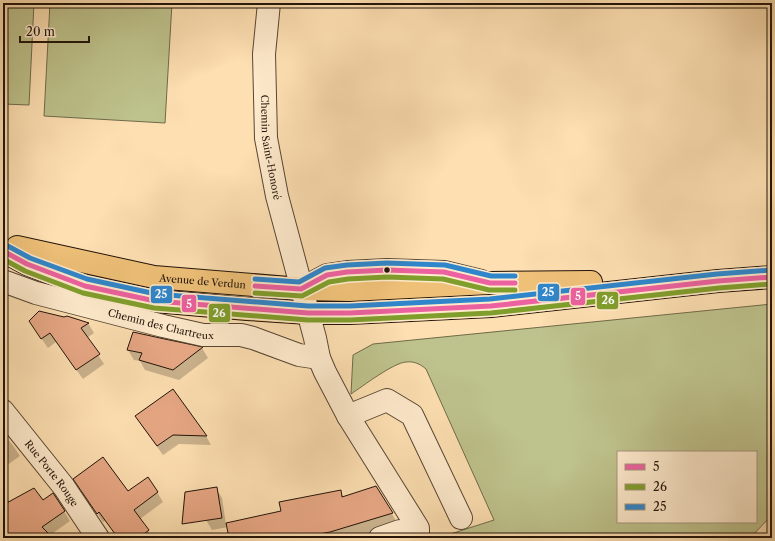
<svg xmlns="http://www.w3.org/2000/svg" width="775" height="541" font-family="'Libre Caslon Text',serif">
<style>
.green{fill:#bec28c;stroke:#706a4a;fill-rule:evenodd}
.shadow{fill:#0003}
.building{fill:#e7a784;stroke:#221309}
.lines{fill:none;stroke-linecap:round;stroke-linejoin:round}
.minor-casing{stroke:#594633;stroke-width:24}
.major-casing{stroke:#221309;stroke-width:24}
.minor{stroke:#feeacc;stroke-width:22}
.major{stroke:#eec078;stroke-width:22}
.bus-1-casing{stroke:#feeacc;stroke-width:8}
.bus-2-casing{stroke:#feeacc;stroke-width:8}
.bus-3-casing{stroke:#feeacc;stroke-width:8}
.bus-1{stroke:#ec619f;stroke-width:5}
.bus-2{stroke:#809e2b;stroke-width:5}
.bus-3{stroke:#2f86cb;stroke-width:5}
.bus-dot{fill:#221309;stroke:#feeacc;stroke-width:1.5}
.labels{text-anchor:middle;stroke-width:3.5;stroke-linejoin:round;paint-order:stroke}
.street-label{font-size:10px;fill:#221309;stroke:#feeacc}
.line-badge{stroke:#feeacc;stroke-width:1.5}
.badge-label{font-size:11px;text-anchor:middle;font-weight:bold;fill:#fff}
</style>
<rect width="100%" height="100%" fill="#fddfb1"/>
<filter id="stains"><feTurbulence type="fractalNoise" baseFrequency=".005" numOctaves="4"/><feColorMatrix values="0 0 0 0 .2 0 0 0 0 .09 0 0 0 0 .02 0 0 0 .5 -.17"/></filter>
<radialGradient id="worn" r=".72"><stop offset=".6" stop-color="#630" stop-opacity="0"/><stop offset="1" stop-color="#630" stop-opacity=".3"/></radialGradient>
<g class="green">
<path d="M3,3H34L29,105L3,104Z"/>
<path d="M50,3H172L165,123L44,116Z"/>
<path d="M772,304V515L750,538H438L494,520L426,369C420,364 414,361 406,362C393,363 363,386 351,394L353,355L373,344ZM618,452H756V522H618Z"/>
</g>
<g class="shadow">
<path d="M88,323L94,333L87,338L104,364L83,379L56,342L48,348L36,331Z"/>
<path d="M134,333L202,348L208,358L179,380L145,370L140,361L134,360L128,350Z"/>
<path d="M173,390L206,436L211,445L179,444L163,455L142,426L137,416Z"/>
<path d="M3,433L14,447L20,456L3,468Z"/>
<path d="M376,487L405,536L400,538H231L228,527L212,530L206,520L216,488L222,498L226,524L282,512L340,491L344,497Z"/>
<path d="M80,488L128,492H157L163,502L140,519L153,538H118L105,521L103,522Z"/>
<path d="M3,491L10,503L42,502L64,511L70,521L46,538H3Z"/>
</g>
<g class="building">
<path d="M39,311L64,317L67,316L89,323L81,328L100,354L76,370L50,333L41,339L29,321Z"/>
<path d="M133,332L160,338L203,347L173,370L139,360L142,353L127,350Z"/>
<path d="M173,389L207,436L173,435L157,446L135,416Z"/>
<path d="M103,457L128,491L148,477L158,492L134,510L149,530L139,538H118L99,512L97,514L73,479Z"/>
<path d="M376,486L393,513L330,532L297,538H229L226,523L281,511L279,502L341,490L342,497Z"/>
<path d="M217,487L222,518L182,524L185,492Z"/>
<path d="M34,488L43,500L53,493L65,511L42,527L53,538H3V505Z"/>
</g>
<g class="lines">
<g class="minor-casing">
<g id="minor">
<path id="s1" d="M269,3L264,54L266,138L277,196L315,338L319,358L325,372L348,416L418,528V538"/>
<path id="s2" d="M3,281L36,293L163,326L203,335H241L253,338L299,355L319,358"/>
<path d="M301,289L327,275L347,272L387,270L444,272L481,281"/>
<path id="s3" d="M3,411L64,487L98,538"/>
<path d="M348,416L387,400L412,415L461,518"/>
<path d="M380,538L400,531"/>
</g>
</g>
<g class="major-casing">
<g id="major">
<path id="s4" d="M17,247L154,277L301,289L349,290L490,283L591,282"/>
<path d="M3,251L27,264L85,286L155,301L247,309L308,313H350L491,306L718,281L772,277"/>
</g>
</g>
<use href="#minor" class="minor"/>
<use href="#major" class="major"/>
<g class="bus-1-casing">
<g id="bus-1">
<path d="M3,251L27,264L85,286L155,301L308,313H350L491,306L718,281L772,277"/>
<path d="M255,286L301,289L327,275L347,272L387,270L444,272L490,283H515"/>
</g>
</g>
<g class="bus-2-casing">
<g id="bus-2">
<path d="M3,259L25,271L83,293L154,308L308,320H350L491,313L719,288L772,284"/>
<path d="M255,293L302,296L329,282L348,279L387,277L443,279L489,290H515"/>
</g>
</g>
<g class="bus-3-casing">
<g id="bus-3">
<path d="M6,245L30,258L87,279L156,294L308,306H350L490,299L717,274L771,270"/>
<path d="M255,279L299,282L325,268L347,265L387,263L445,265L491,276H515"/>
</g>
</g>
<use href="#bus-1" class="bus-1"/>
<use href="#bus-2" class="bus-2"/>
<use href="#bus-3" class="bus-3"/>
</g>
<circle class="bus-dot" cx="387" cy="270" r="3.5"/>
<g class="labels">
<g class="street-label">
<text dy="4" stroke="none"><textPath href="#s1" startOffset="145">Chemin Saint-Honoré</textPath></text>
<text dy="4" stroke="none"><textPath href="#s4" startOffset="189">Avenue de Verdun</textPath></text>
<text dy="4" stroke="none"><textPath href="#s2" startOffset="164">Chemin des Chartreux</textPath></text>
<text dy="4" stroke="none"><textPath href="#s3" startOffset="79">Rue Porte Rouge</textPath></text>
</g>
</g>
<g class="line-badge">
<rect x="537" y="283" width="23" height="19" rx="4" fill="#2f86cb"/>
<rect x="150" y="285" width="23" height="19" rx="4" fill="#2f86cb"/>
<rect x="570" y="287" width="16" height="19" rx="4" fill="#ec619f"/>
<rect x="596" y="291" width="23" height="19" rx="4" fill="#809e2b"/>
<rect x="181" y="294" width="16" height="19" rx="4" fill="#ec619f"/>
<rect x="208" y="303" width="23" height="20" rx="4" fill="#809e2b"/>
</g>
<g class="badge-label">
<text x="548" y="296">25</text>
<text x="161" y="298">25</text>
<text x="578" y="300">5</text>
<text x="608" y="304">26</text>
<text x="189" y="308">5</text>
<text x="219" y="317">26</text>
</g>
<rect width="775" height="541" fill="none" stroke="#fddfb1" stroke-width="16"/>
<rect x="4" y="4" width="767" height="533" fill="none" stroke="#221309" stroke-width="2"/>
<rect x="8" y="8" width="759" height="525" fill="none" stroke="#221309"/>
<rect x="617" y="451" width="140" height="72" fill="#feeacc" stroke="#a6947e"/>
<rect x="625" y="464" width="20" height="6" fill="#ec619f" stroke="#a6947e"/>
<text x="653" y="471" font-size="12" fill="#221309">5</text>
<rect x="625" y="484" width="20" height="6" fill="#809e2b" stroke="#a6947e"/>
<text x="653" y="491" font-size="12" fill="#221309">26</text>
<rect x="625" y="504" width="20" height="6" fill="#2f86cb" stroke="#a6947e"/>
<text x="653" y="511" font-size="12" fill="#221309">25</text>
<path d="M20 36v6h69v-6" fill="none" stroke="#221309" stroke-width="2"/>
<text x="26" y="36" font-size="12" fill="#221309" stroke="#feeacc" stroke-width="3" paint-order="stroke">20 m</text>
<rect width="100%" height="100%" filter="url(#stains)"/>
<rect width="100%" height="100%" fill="url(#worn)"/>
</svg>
